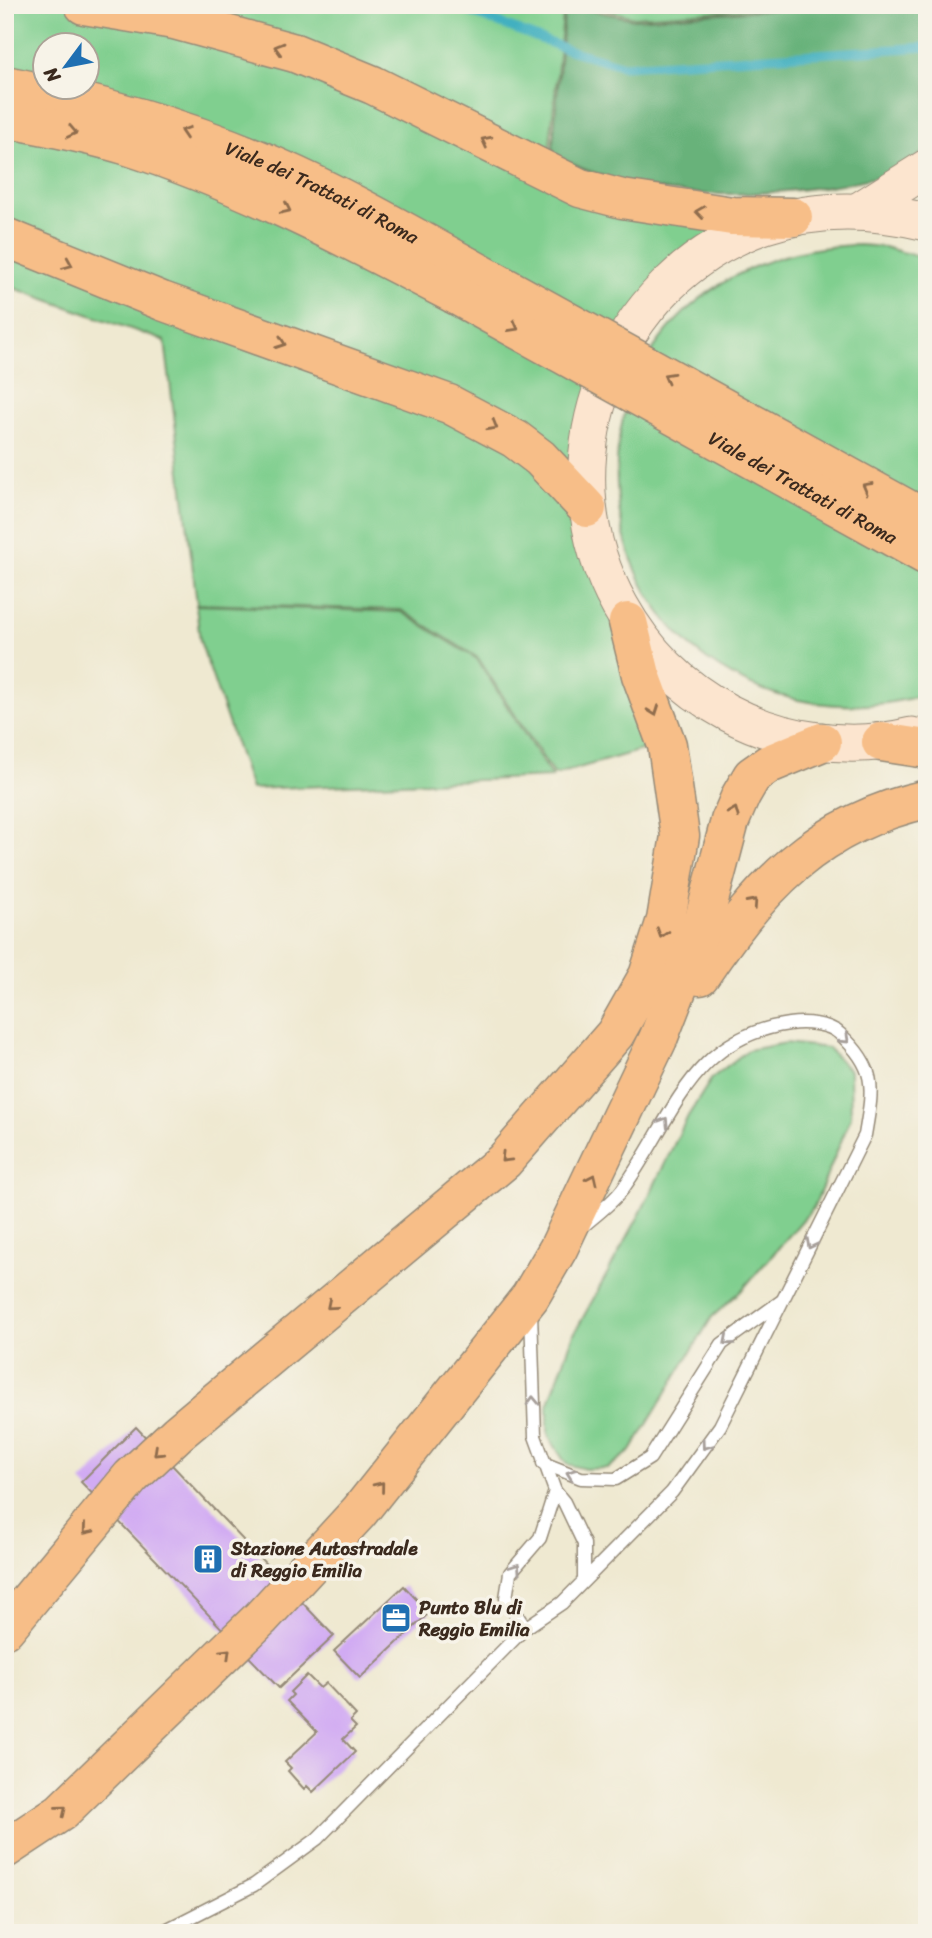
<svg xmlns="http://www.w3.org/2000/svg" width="932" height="1938" font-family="Sriracha,sans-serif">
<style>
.green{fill:#80cf8f;stroke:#5e7c56;stroke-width:2;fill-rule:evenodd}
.forest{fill:#68b27a;stroke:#526e4c;stroke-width:2}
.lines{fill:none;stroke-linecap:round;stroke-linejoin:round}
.stream{stroke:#42b0c0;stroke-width:9}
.building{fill:#d1abf3}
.lane-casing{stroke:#958a78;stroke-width:15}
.secondary-casing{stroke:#958a78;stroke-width:39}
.highway-casing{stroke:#958a78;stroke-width:41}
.lane{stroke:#fff;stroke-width:12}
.secondary{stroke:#fce5cf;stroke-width:37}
.highway{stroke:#f7be88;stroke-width:38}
.highway-bridge-casing{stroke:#958a78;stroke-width:41;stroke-linecap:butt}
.highway-bridge{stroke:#f7be88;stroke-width:38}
.oneway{stroke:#906d4e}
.oneway2{stroke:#a79f9a}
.labels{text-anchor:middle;stroke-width:7;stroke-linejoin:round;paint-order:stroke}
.street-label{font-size:19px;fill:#3b2a1e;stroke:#f7f3e8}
.poi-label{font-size:19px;font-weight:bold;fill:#3b2a1e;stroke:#f7f3e8;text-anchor:start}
</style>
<rect width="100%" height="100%" fill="#f7f3e8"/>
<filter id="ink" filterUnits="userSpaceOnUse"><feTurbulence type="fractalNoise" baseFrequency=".0143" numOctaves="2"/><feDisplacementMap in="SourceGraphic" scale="14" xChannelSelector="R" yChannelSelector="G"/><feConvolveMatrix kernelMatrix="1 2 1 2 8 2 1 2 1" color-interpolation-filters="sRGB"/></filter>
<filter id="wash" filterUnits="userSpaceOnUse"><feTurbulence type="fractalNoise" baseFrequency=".00686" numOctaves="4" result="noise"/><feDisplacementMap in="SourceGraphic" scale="28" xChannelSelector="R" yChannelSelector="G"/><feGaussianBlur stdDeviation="1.57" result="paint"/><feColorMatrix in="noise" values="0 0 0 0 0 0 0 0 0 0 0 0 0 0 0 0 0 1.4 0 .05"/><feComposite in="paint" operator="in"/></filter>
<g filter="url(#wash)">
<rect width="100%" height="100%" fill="#efe9d1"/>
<g class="green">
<path d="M5,5H455L468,10L458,5H564L549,154L731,228L582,423L659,745L554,775L478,658L401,610L197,604L165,341L5,285ZM46,46H88V88H46Z"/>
<path d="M585,5H811L634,17Z"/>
<path d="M859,245L884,247L927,259V694C777,739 623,647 617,484C611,342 723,247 859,245Z"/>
<path d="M196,605L401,612L477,659L552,777L251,789L200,641Z"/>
<path d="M786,1043L828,1048L850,1071L851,1117L814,1207L741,1291L712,1317L631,1451L608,1468L585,1469L566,1464L548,1435V1405L574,1334L640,1214L688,1116L712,1078L748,1050Z"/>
</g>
<path class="forest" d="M565,5L634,19L839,5H927V149C897,177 862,181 823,187C728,199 639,201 552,154Z"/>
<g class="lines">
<path class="stream" d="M452,5L569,50L624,66L927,47"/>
</g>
<g id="blocks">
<g class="building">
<path d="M136,1427L334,1636L279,1688L81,1482Z"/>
<path d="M404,1586L429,1613L360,1678L334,1651Z"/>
<path d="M307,1675L320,1688L326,1683L356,1715L350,1721L356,1727L343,1739L355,1752L313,1792L307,1786L304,1789L288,1771L291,1768L285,1762L317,1732L287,1701L293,1695L290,1692Z"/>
</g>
</g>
</g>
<g filter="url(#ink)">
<use href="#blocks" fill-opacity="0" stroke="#958a78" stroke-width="2"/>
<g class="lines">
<g class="lane-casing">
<g id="lane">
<path d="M531,1312L535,1436L555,1491L564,1502L584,1544V1580"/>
<path d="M543,1463L581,1478L616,1479L650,1458L722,1344L780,1302"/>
<path d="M525,1628L506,1598L510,1573L540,1538L555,1491"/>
<path d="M160,1933L254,1885L317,1839L525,1628L562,1603L672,1492L720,1426L865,1135C873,1088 878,1069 840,1034C829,1023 804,1022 789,1024C689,1038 674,1119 622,1190C612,1203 596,1215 583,1226"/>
</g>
</g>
<g class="secondary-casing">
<g id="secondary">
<path d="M859,211L927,168"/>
<path d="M912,736C850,751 783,742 727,712C682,688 645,651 620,606C540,464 610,278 765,225C818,207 873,209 927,222"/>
</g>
</g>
<g class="highway-casing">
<g id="highway">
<path d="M84,5L174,20L295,53L373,85L580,188L622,199L732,216L793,217"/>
<path id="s1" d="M5,85C97,103 188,129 274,166C341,195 404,231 467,266"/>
<path d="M5,118C45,126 86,133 125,145C240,182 347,238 454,294"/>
<path d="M5,237L162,301L449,404L515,439L540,458L587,508"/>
<path d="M881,742L927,749"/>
<path d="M700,976C759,887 818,823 927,799"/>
<path d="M5,1629L131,1477L178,1433L504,1161L615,1034L648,976L666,920L680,836L667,745L641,675L628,622"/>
<path d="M5,1849L61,1812L261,1618L359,1512L530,1297L558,1249L658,1039L703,923L730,821L741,795L752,776L769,764L822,742"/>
</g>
</g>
<use href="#lane" class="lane"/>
<use href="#secondary" class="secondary"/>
<use href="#highway" class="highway"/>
<g class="highway-bridge-casing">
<g id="highway-bridge">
<path d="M467,266L927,520"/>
<path id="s2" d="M454,294L927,556"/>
</g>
</g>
<use href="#highway-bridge" class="highway-bridge"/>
</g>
<defs><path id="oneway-chevron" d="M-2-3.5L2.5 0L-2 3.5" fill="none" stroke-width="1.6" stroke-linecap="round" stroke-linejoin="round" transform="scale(1.75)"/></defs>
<g class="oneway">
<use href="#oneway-chevron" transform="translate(279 48) rotate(-164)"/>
<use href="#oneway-chevron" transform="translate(72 132) rotate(12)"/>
<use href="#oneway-chevron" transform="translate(185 132) rotate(-162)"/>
<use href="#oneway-chevron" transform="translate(486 141) rotate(-153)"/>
<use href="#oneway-chevron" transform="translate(286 209) rotate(25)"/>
<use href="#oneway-chevron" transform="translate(700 212) rotate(-172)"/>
<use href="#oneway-chevron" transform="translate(68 264) rotate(23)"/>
<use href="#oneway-chevron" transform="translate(514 327) rotate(29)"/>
<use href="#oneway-chevron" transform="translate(281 343) rotate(20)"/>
<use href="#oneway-chevron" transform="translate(668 377) rotate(-151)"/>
<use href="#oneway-chevron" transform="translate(493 426) rotate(30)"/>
<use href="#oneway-chevron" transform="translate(867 487) rotate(-151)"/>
<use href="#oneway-chevron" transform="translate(654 711) rotate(70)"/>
<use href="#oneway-chevron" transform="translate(734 812) rotate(-68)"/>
<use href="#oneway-chevron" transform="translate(753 903) rotate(-48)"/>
<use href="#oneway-chevron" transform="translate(662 933) rotate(108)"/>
<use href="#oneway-chevron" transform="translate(505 1158) rotate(135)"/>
<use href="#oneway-chevron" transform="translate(592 1179) rotate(-65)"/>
<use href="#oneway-chevron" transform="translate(331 1305) rotate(140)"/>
<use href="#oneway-chevron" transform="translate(158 1452) rotate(137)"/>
<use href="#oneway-chevron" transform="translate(380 1486) rotate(-51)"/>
<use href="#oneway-chevron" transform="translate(87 1530) rotate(130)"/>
<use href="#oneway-chevron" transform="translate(226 1653) rotate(-44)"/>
<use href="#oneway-chevron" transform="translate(62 1810) rotate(-39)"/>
</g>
<g class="oneway2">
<use href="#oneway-chevron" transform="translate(845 1039) rotate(43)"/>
<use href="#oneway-chevron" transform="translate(664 1122) rotate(-58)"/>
<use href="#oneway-chevron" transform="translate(811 1244) rotate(117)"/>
<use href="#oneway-chevron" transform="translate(728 1341) rotate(139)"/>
<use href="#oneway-chevron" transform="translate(533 1401) rotate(-92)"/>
<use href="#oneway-chevron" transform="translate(706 1445) rotate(126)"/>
<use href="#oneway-chevron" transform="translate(571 1474) rotate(-160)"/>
<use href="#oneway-chevron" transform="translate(516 1568) rotate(-56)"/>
</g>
</g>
<defs>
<g id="building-square" transform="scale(1.575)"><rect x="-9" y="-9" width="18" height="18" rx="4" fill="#1f6fb2" stroke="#f7f3e8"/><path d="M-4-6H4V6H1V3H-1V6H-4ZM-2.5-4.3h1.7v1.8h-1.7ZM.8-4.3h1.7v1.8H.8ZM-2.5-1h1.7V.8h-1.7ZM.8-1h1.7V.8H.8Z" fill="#fff"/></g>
<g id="office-square" transform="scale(1.575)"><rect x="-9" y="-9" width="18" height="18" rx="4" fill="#1f6fb2" stroke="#f7f3e8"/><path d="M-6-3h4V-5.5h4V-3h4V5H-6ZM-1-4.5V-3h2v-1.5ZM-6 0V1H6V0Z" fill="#fff"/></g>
</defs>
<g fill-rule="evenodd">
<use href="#building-square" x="208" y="1559"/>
<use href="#office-square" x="396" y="1618"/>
</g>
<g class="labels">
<g class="street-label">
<text dy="7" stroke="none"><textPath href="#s1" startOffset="336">Viale dei Trattati di Roma</textPath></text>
<text dy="7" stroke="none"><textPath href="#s2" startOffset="399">Viale dei Trattati di Roma</textPath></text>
</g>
<g class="poi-label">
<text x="231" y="1555">Stazione Autostradale<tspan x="231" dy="22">di Reggio Emilia</tspan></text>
<text x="419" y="1614">Punto Blu di<tspan x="419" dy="22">Reggio Emilia</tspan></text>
</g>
</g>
<rect width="932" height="1938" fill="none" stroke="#f7f3e8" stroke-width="28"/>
<g transform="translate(66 66) rotate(238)"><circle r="33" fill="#f7f3e8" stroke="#aca397" stroke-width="2"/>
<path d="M0-5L12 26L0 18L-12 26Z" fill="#1f6fb2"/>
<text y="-10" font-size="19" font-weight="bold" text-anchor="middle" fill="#3b2a1e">N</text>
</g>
</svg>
